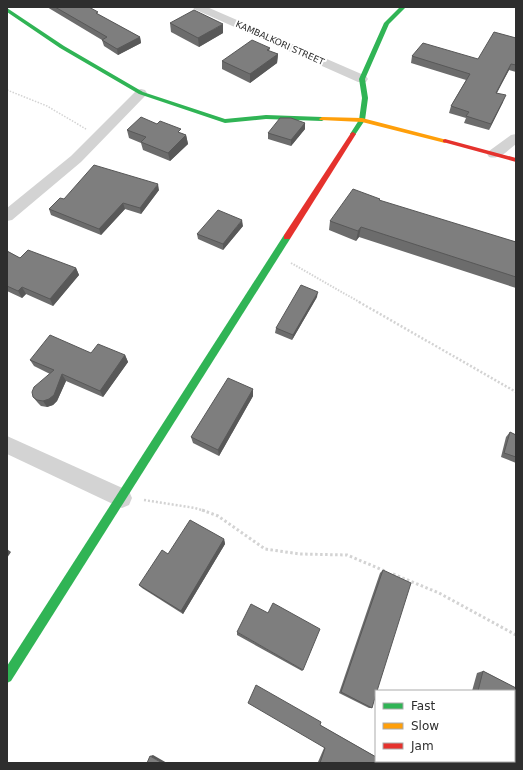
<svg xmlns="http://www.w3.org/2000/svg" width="523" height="770" font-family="'DejaVu Sans',sans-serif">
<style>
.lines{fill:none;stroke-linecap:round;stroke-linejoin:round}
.path-far3{stroke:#d3d3d3;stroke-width:1.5;stroke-dasharray:1.5 1.5;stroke-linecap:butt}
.path-far2{stroke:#d3d3d3;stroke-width:2;stroke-dasharray:1.5 1.5;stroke-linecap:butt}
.path-far1{stroke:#d3d3d3;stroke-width:2.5;stroke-dasharray:2 2;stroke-linecap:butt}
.path{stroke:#d3d3d3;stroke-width:3;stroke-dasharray:2.5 2.5;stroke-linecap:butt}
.street{fill:#d3d3d3;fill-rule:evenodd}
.fast{fill:#30b455;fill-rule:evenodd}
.slow{fill:#ff9f0a;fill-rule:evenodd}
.jam{fill:#e5322d;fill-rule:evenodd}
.wall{fill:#6c6c6c}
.shaded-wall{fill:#585858}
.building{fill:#7e7e7e;stroke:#585858}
.labels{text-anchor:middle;stroke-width:4;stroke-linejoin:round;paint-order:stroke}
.far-street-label{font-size:9px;fill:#2e2e2e;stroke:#fff}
</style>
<rect width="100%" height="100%" fill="#fff"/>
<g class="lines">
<path class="path-far3" d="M7,90L47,106L86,129"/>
<path class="path-far2" d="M291,263L361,303"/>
<g class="path-far1">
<path d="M359,302L516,392"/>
<path d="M144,500L195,508L205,511"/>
</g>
<g class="path">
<path d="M202,510L218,516L265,549L300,554L347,555L385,571"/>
<path d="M393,574L439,593L516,635"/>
</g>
<g class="street">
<path d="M193,7H207L366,76L368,79L366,82H358L194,9Z"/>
<path d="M141,89L145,90L147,93L145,96L81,162L12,220L7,221V208L71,156L137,90Z"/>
<path d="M516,134V144C508,150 500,160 489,157L487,154L489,151L511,135Z"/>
<path d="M7,436L129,491L132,498L129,505L122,508L115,505L7,454Z"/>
</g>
<g class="fast">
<path d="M400,7H406L389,24L365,79L368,98L365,120L355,135H351L350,134L359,120L362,98L359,79L384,23Z"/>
<path d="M7,8L64,46L143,92L225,119L266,115L322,117L325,119L322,121L266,119L225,123L139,94L60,48L7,12Z"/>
<path d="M287,234L290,235V239L11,681L7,683V666L284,235Z"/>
</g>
<path class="slow" d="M322,117L362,118L447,140L448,141L445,143L362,122L320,120L319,119Z"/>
<g class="jam">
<path d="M353,132L356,134L290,239H284V235L351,133Z"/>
<path d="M445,139L516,158V162L443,142V140Z"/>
</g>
</g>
<g class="wall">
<path d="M47,7H89L99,15L140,37L141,43L118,55L104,46L102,40Z"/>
<path d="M170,23L223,33L199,47L171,32Z"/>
<path d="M516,38V72L509,70L497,93L503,102L489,130L464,123L466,118L449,113L451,106L466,80L411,63L412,56L478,59Z"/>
<path d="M270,48L269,51L278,54L277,63L250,83L222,69V61Z"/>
<path d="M305,123V129L291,146L268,139V133Z"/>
<path d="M127,130L181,133L186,135L188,144L170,161L143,150L141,143L129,138Z"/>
<path d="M159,190L141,214L125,209L101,235L51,215L49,209L64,199Z"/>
<path d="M379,201L516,242V288L359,237L356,241L329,230L330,221Z"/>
<path d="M243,226L223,250L198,239L197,234Z"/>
<path d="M7,251L20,258L76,268L79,275L53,306L26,294L22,298L7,291Z"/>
<path d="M317,297L292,340L275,333L276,328Z"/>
<path d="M91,353L125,355L128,362L103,397L66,381L57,401L53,405L47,407L41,406L38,403L33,397L50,374L34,366L30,360Z"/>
<path d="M253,389V396L219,456L193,443L191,437Z"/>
<path d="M510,432L516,435V463L501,457L506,437Z"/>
<path d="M224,539L225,544L183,614L142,588L139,585L168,554Z"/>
<path d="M383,570L372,708H369L339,693L380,573Z"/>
<path d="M237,632L303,670L302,671L237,635Z"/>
<path d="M483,671L516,688V760L514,759V691H472L477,673Z"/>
<path d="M320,725L387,763H320L318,762L324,748Z"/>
</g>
<g class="shaded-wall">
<path d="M223,24V33L199,47L198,38Z"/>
<path d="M140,37L141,43L118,55L117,49Z"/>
<path d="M278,54L277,63L250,83V74Z"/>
<path d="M511,64L509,70L493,99L496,93Z"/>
<path d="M506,95L503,102L489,130L491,124Z"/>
<path d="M305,123V129L291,146V140Z"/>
<path d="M186,135L188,144L170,161L168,153Z"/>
<path d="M158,184L159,190L141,214L140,208Z"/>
<path d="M123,203L125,209L101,235L99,229Z"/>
<path d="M242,220L243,226L223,250V244Z"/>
<path d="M361,227L359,237L356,241L358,231Z"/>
<path d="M76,268L79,275L53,306L50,299Z"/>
<path d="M22,287L26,294L22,298L18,291Z"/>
<path d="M318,292L317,297L292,340L293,335Z"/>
<path d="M125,355L128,362L103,397L100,391Z"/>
<path d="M62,374L66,381L57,401L53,405L47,407L43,401Z"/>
<path d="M253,389V396L219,456L218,450Z"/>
<path d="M224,539L225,544L183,614L181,611Z"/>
<path d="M7,549L11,552L7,558Z"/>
<path d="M153,755L167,763H162L150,756Z"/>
</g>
<g class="building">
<path d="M55,7H89L98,12L96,13L140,37L117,49L102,40L107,37Z"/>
<path d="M194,10L223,24L198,38L170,23Z"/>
<path d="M494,32L516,38V65L511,64L496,93L506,95L491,124L466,116L469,112L451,106L470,74L412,56L423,43L478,59Z"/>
<path d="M252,40L270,48L267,50L278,54L250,74L222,61Z"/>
<path d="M141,117L157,124L160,121L181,129L178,132L186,135L168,153L141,142L146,137L127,130Z"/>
<path d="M280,118H291L305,123L291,140L268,133Z"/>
<path d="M94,165L158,184L140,208L123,203L99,229L49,209L60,198L64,199Z"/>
<path d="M353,189L380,199L379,200L516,242V277L361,227L358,231L330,221Z"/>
<path d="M218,210L242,220L223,244L197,234Z"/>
<path d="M28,250L76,268L50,299L22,287L18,291L7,286V251L20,258Z"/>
<path d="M301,285L318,292L293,335L276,328Z"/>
<path d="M50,335L91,353L98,344L125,355L100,391L62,374L54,395L49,399L43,401L37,400L33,397L32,392L34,387L54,370L30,360Z"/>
<path d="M228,378L253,389L218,450L191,437Z"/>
<path d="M510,432L516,435V457L504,453Z"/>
<path d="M190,520L224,539L181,611L139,585L162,550L168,554Z"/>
<path d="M383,570L411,583L377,691H376V694L372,708L341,692Z"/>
<path d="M273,603L320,629L303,670L237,632L251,604L268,613Z"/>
<path d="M483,671L516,688V757L514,756V691H478Z"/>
<path d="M256,685L321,722L320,725L376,757V761H383L387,763H320L325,748L248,703Z"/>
<path d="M150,756L162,763H147Z"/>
</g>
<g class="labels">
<g class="far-street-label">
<text transform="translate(280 43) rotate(24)" y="3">KAMBALKORI STREET</text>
</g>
</g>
<rect width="523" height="770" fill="none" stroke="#2e2e2e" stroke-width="16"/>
<rect x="375" y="690" width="140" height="72" fill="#ffffff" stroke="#ababab"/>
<rect x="383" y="703" width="20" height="6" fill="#30b455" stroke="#ababab"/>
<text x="411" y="710" font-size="12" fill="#2e2e2e">Fast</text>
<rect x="383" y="723" width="20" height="6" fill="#ff9f0a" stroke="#ababab"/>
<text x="411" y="730" font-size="12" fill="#2e2e2e">Slow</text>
<rect x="383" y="743" width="20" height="6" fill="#e5322d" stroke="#ababab"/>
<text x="411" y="750" font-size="12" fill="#2e2e2e">Jam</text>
</svg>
